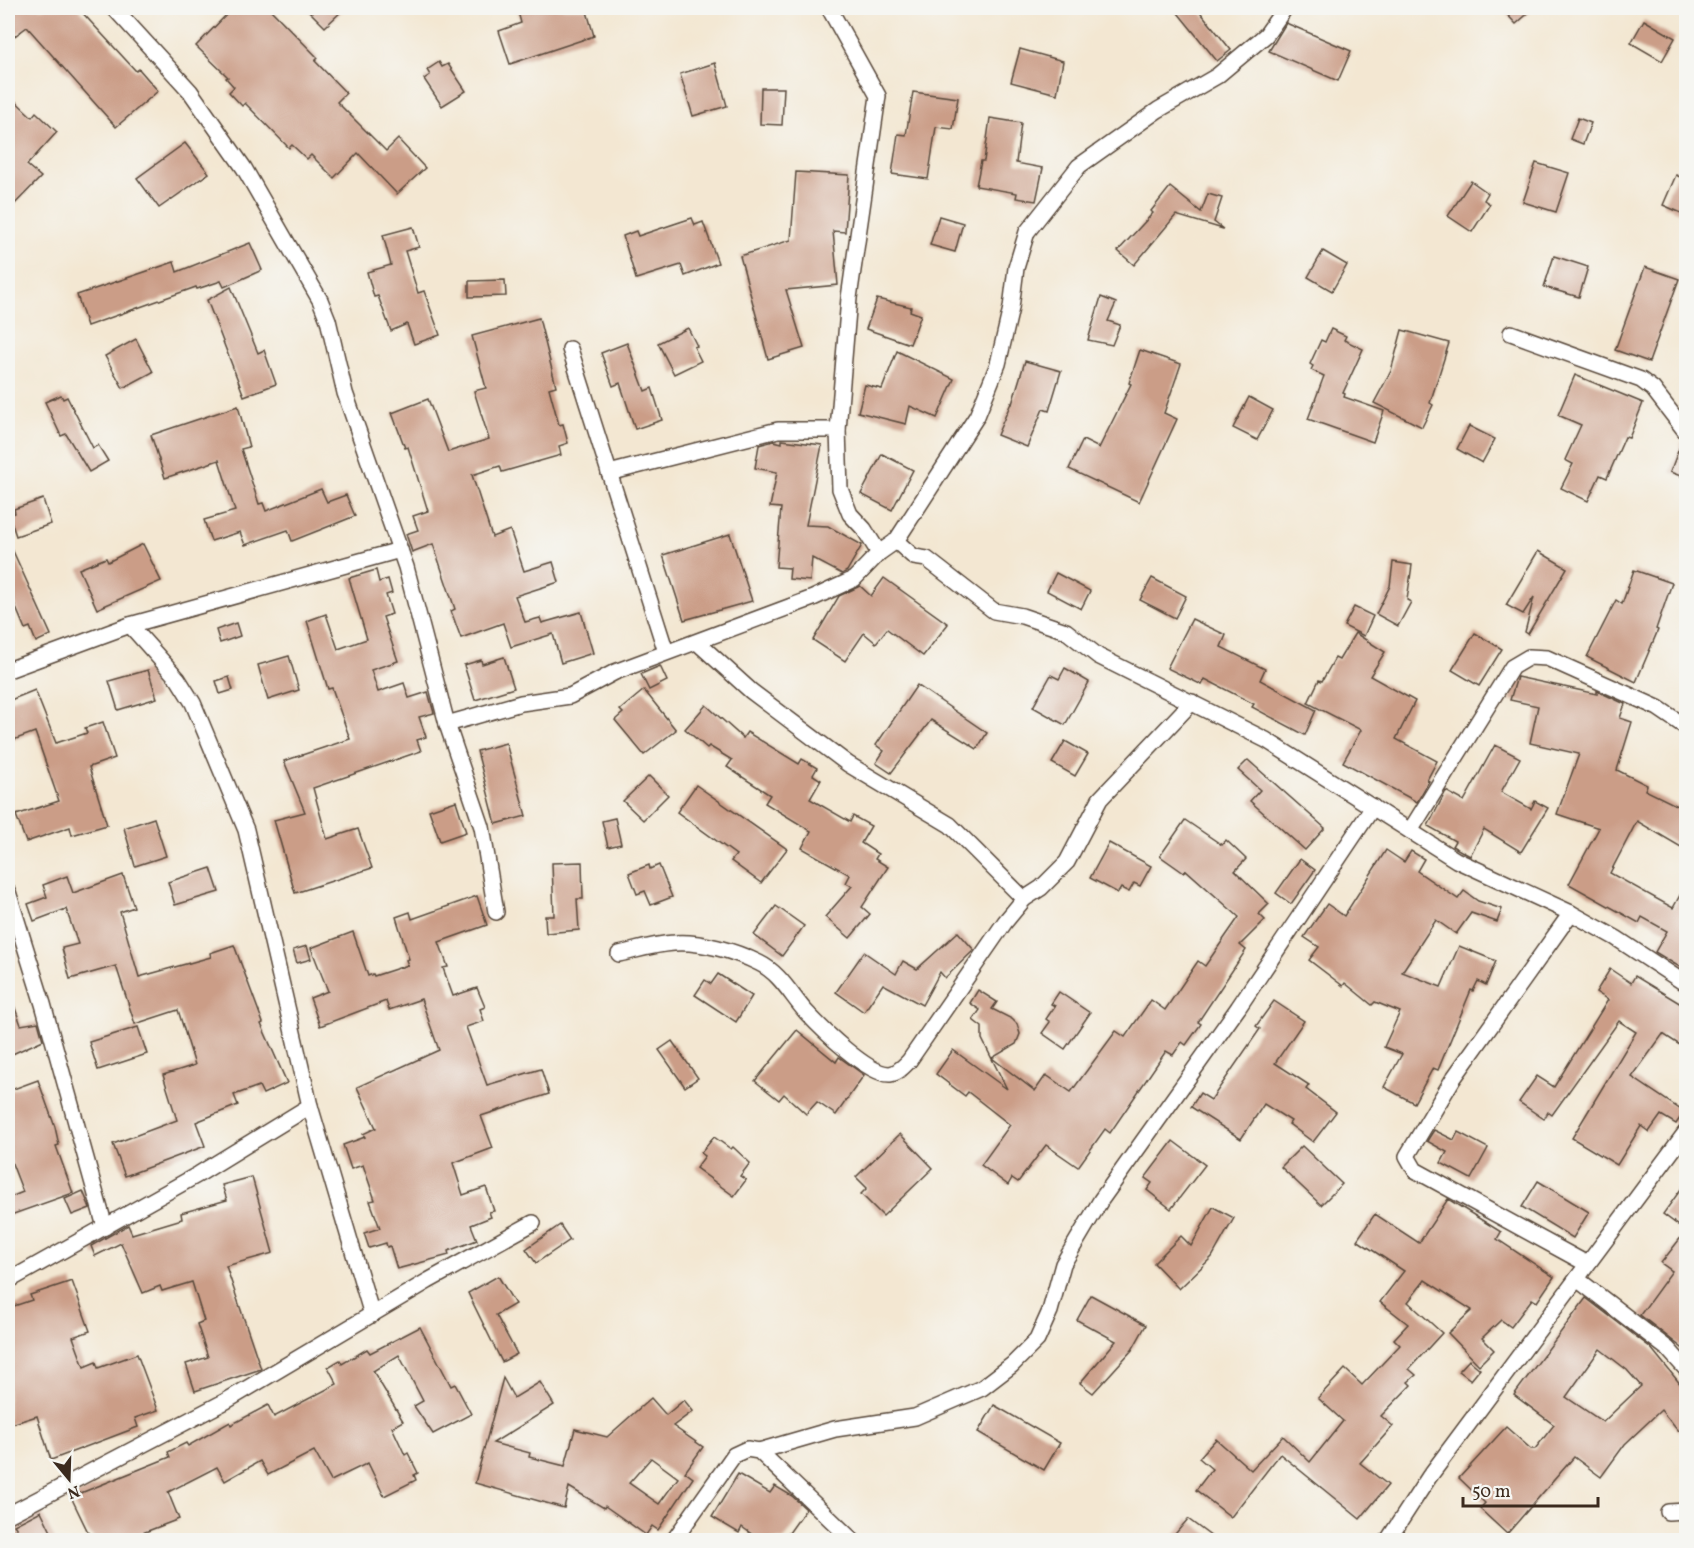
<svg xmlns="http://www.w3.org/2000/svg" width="1694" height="1548" font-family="Vollkorn,serif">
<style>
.building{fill:#cb9d87;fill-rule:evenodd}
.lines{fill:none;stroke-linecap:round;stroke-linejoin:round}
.minor-casing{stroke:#574639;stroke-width:18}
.minor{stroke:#fff;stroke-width:15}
</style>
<rect width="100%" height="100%" fill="#f6f6f2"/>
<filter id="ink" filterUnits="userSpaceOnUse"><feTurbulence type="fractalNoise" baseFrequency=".0167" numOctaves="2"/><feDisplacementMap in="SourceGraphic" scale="12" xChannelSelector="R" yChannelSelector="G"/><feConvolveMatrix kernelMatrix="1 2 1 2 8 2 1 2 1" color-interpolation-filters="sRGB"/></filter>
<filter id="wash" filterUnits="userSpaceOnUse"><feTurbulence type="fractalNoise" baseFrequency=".008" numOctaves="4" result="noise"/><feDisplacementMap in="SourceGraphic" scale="24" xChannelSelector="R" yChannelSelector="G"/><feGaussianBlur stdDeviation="1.35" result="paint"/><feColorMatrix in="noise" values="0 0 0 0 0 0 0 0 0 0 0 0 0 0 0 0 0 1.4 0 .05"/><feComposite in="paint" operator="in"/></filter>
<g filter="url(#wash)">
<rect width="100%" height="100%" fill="#f3e7d2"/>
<g id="blocks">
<g class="building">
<path d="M8,8H78L136,71L139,69L158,91L116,127L27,27L8,41Z"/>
<path d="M233,8H269L318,58L315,61L346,93L337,102L386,151L398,139L425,168L397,194L358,153L334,178L311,155L307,159L292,145L289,148L245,103L242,106L229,92L234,87L226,78L228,77L196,46Z"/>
<path d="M306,8H345L325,27Z"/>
<path d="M517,8H586L594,36L510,64L499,31L521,23Z"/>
<path d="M1174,8H1197L1231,50L1217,61Z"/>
<path d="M1501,8H1534L1516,24Z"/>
<path d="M1644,20L1675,38L1662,61L1631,43Z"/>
<path d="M1286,23L1351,51L1338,81L1269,51Z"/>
<path d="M1020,49L1063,61L1057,94L1011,82Z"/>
<path d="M439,62L442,67L448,64L466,91L442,106L424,79L430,75L427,70Z"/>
<path d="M715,63L727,106L693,116L680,74Z"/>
<path d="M761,88H784L782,125L760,124Z"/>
<path d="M913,92L958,98L953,129L936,127L928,179L892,174L898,134L906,135Z"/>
<path d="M8,94L32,117L36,112L57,132L27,165L41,177L8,211Z"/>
<path d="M990,118L1021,123L1016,163L1043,168L1036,201L1016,198L1017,193L976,186L981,161H984Z"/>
<path d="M1578,118L1591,123L1583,144L1570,139Z"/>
<path d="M185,143L209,173L159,208L137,178Z"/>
<path d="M1536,163L1569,173L1556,212L1523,202Z"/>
<path d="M796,172L849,175L845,232L833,231L838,285L786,290L804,348L768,359L740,256L791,240Z"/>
<path d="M1676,175L1686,180V215L1663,205Z"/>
<path d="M1471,181L1488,193L1484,200L1490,204L1472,232L1448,216Z"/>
<path d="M1170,187L1201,212L1208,194L1222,198L1214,222L1223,229L1176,215L1134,265L1118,251L1153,213L1151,211Z"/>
<path d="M939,216L963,223L955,252L930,245Z"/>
<path d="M692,218L695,225L703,222L718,263L685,276L681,265L636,279L623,236L636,231L638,236Z"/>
<path d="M413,227L419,247L405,251L418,293L424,291L440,335L414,344L407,324L391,331L378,296L374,297L367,272L391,265L383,235Z"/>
<path d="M250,243L262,270L224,287L221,281L197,289L196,287L87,326L77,295L174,262L177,272Z"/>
<path d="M1323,251L1347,265L1332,291L1308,277Z"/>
<path d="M1554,256L1588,267L1579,297L1544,287Z"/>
<path d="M1645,267L1679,279L1649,362L1615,350Z"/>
<path d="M505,280L506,296L469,297V281Z"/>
<path d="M231,287L258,353L264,350L276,384L244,396L207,300Z"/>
<path d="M1101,297L1116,303L1108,321L1120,325L1112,345L1088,340Z"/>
<path d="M877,299L911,307L910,311L921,315L910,344L866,329Z"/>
<path d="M539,318L556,386L549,388L559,425L563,424L568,443L559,446L561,455L502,472L500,466L472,475L492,537L510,530L524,571L553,562L559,582L515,596L525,622L540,618L542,623L581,612L593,653L561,663L553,634L511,647L503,623L461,638L451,611L455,609L433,544L412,552L406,534L418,530L413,516L428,511L408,447L405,448L392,413L428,399L448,452L489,439L474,391L486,388L472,336Z"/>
<path d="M688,328L697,346L694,347L701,361L674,374L658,343Z"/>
<path d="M1331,329L1346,336L1344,340L1363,349L1343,393L1345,394L1344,397L1384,411L1373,442L1308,419L1324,376L1311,370L1313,366L1310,364L1321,340L1325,342Z"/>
<path d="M1402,330L1449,343L1430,403L1433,405L1422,427L1374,403L1391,371Z"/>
<path d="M136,339L153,372L123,388L105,356Z"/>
<path d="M627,343L645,391L652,388L662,420L635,429L620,383L613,386L601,353Z"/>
<path d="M1140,350L1181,364L1164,413L1177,419L1139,502L1069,469L1083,440L1099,448L1131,384L1129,383Z"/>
<path d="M897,351L954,379L937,418L910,406L906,424L858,412L865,385L882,389Z"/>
<path d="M1025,361L1061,371L1049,411L1043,409L1027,447L997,435L1011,403L1012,404Z"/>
<path d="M1575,375L1643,403L1629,438L1625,437L1607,478L1600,475L1588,501L1561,488L1573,464L1565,460L1581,425L1558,415Z"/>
<path d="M61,395L63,399L67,397L93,448L98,445L108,461L89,472L66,434L61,436L45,402Z"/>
<path d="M1249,397L1273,410L1257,440L1233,428Z"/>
<path d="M238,406L249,447L241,449L259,504L263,503L266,511L321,489L327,502L346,495L355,516L292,541L288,530L245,545L240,532L211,541L204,520L235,511L219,460L165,478L151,435Z"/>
<path d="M1469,426L1495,439L1482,463L1457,449Z"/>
<path d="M782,440L822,445L806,525L828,526L862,545L847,571L842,574L812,558L810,581L789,579L790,568L776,567L781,508L770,507L777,472L755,468L759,445L774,441L782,443Z"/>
<path d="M1682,441L1686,442V478L1670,472Z"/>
<path d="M882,454L913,470L892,510L861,494Z"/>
<path d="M43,499L51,524L16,536L9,515L15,513L14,509Z"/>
<path d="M730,534L752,601L684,620L663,555Z"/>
<path d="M8,540L51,635L36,642L30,627L25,629L8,589L12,588L8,576Z"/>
<path d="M143,544L161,581L97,609L79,569L106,558L108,562Z"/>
<path d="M1538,551L1567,568L1528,634L1525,632L1534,597L1523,614L1506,605Z"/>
<path d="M1393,562L1412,565L1407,600L1411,602L1398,626L1376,614L1390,586Z"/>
<path d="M376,570L379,582L388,579L392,593L386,595L392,614L383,617L398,661L371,670L378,692L404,683L409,698L428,692L434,713L419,717L426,737L417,740L421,751L313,788L327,839L358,829L372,868L295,893L274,820L305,812L284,761L350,739L332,688L328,689L307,621L326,614L338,649L367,639L349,578Z"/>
<path d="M1634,570L1672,583L1656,629L1658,630L1636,682L1587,657L1616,600L1622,604Z"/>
<path d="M1056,573L1090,591L1081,609L1047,591Z"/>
<path d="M884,578L948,624L923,656L887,629L876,643L864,633L845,661L813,640L839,596L860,586L871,596Z"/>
<path d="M1152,578L1186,596L1175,618L1140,600Z"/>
<path d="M1354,607L1373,616L1364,636L1344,626Z"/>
<path d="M1192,619L1226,635L1221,647L1265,669L1260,680L1316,710L1305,735L1252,707L1254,704L1205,679L1202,685L1167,668Z"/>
<path d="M236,623L240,636L220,643L216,630Z"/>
<path d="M1355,633L1385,652L1370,676L1415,701L1396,739L1437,761L1427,780L1429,781L1417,802L1343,762L1361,730L1308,703L1319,680L1322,681L1335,658L1339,660Z"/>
<path d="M1475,633L1502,649L1479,686L1452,670Z"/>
<path d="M289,656L299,690L268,700L258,665Z"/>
<path d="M504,657L514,688L475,700L464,665L481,660L482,664Z"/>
<path d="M660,666L667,681L649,690L641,674Z"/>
<path d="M1065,668L1089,682L1065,725L1033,707L1051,675L1059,679Z"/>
<path d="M148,670L157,698L118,710L109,681Z"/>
<path d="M229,677L233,690L220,694L216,681Z"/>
<path d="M1517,677L1597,694V691L1625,704L1620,718L1632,722L1617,770L1647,785L1645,790L1686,810V850L1637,821L1610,873L1673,908L1686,884V971L1655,952L1667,931L1642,917L1639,923L1569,884L1599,828L1557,814L1579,754L1530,743L1538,706L1510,700Z"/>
<path d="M917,685L987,733L977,749L931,720L891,773L876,763L884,751L876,745Z"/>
<path d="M35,690L56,743L87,733L85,728L103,722L115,758L89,767L107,825L72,835L70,827L26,842L16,815L59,801L35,732L8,742V701Z"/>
<path d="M644,690L676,730L644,755L615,720L623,713L620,710Z"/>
<path d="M706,705L743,738L747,732L799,764L802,759L817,768L813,775L821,780L810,799L850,822L853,816L871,826L861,843L878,854L875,859L888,867L862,907L870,914L850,938L825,917L852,886L846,883L850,875L802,848L811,831L765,803L770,795L727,767L732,760L709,746L707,748L685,729Z"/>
<path d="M1065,741L1088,754L1075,776L1052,763Z"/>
<path d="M506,743L526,816L496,824L477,751Z"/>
<path d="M1495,745L1520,758L1501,792L1531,809L1535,801L1548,808L1521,852L1484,829L1470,856L1452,846L1455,841L1428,826L1446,791L1464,801Z"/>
<path d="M1248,760L1325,828L1305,850L1250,801L1260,790L1238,770Z"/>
<path d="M649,776L668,795L643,820L623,801Z"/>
<path d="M696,785L787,849L761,883L731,861L736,855L677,812Z"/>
<path d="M456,801L466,832L440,841L429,810Z"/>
<path d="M154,818L166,856L135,866L124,828Z"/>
<path d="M615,818L621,844L608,847L602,821Z"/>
<path d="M1185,820L1222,845L1226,840L1246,859L1235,871L1269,904L1259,914L1265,920L1240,945L1246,950L1198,1022L1201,1024L1186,1045L1182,1042L1173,1055L1166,1051L1110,1133L1105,1129L1078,1167L1046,1145L1018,1182L1012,1178L1008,1185L981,1165L1010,1125L968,1092L965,1096L936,1074L953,1050L1007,1089L982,1039V1027L973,1020L980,1010L970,1003L978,990L997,1002L992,1009L1012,1019L1017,1024L1020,1034L1016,1044L992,1058L1035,1091L1046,1075L1071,1092L1116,1031L1125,1037L1151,1000L1165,1010L1198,961L1205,966L1239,917L1186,870L1184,873L1160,856Z"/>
<path d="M1109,843L1151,866L1140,886L1134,883L1129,892L1121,888L1118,893L1090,878Z"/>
<path d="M1386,850L1404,862L1411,851L1424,859L1417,871L1458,899L1464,891L1478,901L1502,909L1497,922L1471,913L1456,934L1436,920L1402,972L1441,987L1459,946L1496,961L1486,985L1478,981L1473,991L1471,990L1438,1070L1433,1068L1414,1103L1384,1087L1402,1054L1384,1047L1400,1012L1375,1002L1372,1005L1345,983L1343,986L1309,960L1319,947L1304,937L1327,904L1344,916Z"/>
<path d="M1300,859L1315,870L1291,904L1276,893Z"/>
<path d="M582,862L583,899H577L579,930L546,933L545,916H554L552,863Z"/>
<path d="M649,865L650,869L659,865L672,897L651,905L645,891L637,894L629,873Z"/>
<path d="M211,868L219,892L175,905L168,882Z"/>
<path d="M123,875L134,907L120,912L139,977L211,957L210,953L234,945L263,1023L261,1024L287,1083L263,1094L259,1086L234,1095L238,1105L196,1122L205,1146L125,1176L113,1144L177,1120L163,1075L195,1065L178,1010L135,1024L116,966L70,979L62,948L78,944L66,909L34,921L28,904L47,897L43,885L67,876L73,893Z"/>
<path d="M477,896L487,925L439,942L448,967L443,968L453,996L477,988L485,1007L480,1009L484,1021L466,1027L487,1085L541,1069L549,1094L481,1116L493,1148L453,1163L463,1195L486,1187L494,1211L489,1212L491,1217L471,1225L477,1240L448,1251L449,1255L397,1269L390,1246L387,1247L386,1243L369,1248L364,1233L380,1228L370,1201L375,1200L363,1165L351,1169L343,1145L365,1137L363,1134L376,1128L357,1087L439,1050L421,999L389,1010L386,1001L320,1026L310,998L328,991L311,948L353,932L368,976L373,974L374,976L408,965L406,960L409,959L396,917L410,912L412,919Z"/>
<path d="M776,906L804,926L782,956L754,935Z"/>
<path d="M958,932L974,950L945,978L940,972L922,1005L883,984L864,1012L836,992L864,952L896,974L903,961L917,969Z"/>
<path d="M307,946L311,959L297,963L293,950Z"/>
<path d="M1610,969L1631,983L1635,976L1686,1007V1049L1663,1034L1632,1077L1684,1112L1676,1124L1661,1115L1649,1132L1641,1126L1617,1165L1572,1138L1636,1032L1619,1021L1552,1115L1548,1112L1544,1119L1519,1102L1537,1076L1554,1087L1608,1000L1596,992Z"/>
<path d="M718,974L752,996L736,1022L695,995L705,980L711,984Z"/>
<path d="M1059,992L1090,1013L1065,1049L1042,1033L1050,1022L1046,1019L1055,1006L1051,1004Z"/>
<path d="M10,994L21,1025L38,1022L43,1040L8,1056V995Z"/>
<path d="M1274,1001L1304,1021L1275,1063L1309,1085L1306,1089L1336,1112L1313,1142L1289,1124L1291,1121L1264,1104L1241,1139L1191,1107L1200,1093L1211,1100L1260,1029L1256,1026Z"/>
<path d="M138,1027L147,1054L98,1070L89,1042Z"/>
<path d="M797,1030L836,1062L839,1057L864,1075L836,1115L817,1102L806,1114L784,1094L779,1100L755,1081Z"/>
<path d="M672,1041L698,1078L685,1087L659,1050Z"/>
<path d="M38,1080L55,1127L59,1145L56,1146L73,1193L8,1216V1198L23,1192L11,1161L8,1162V1091Z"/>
<path d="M1434,1130L1454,1140L1458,1132L1488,1148L1471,1179L1441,1163L1447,1152L1427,1141Z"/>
<path d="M900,1134L933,1168L883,1216L861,1194L867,1188L856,1177Z"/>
<path d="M714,1137L731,1149L733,1147L750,1163L740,1176L746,1180L734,1196L696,1168L705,1156L701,1153Z"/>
<path d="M1173,1141L1205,1165L1171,1209L1147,1190L1152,1183L1145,1178Z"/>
<path d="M1302,1146L1342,1184L1321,1205L1281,1167Z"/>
<path d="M252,1177L273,1253L226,1266L261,1369L195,1391L186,1364L208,1357L197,1324L204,1321L192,1282L162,1291L160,1286L143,1293L121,1243L95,1256L91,1246L128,1225L132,1234L182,1219L181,1213L227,1200L222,1185Z"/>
<path d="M1538,1181L1589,1212L1573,1238L1522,1207Z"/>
<path d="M1686,1182V1231L1663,1214Z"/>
<path d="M83,1191L90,1208L72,1215L65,1199Z"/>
<path d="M1448,1199L1501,1232L1497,1239L1554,1277L1537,1302L1532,1299L1511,1327L1501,1320L1482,1338L1494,1350L1479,1365L1448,1333L1472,1310L1425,1280L1408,1302L1442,1333L1409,1369L1416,1375L1408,1382L1411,1385L1381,1416L1393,1426L1360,1463L1388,1485L1360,1519L1280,1454L1231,1517L1196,1490L1212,1469L1199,1458L1216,1439L1251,1470L1283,1436L1310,1462L1343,1421L1318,1398L1345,1369L1362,1385L1400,1345L1394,1339L1408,1324L1380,1302L1404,1271L1357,1240L1375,1214L1419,1243Z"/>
<path d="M1213,1207L1234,1218L1212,1257L1179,1289L1154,1263L1181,1236L1191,1246Z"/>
<path d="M560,1225L570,1240L536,1263L526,1249Z"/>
<path d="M1686,1231V1351L1640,1315L1672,1271L1661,1263Z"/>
<path d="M498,1276L515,1304L496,1315L517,1354L502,1362L468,1293Z"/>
<path d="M72,1281L90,1331L73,1337L84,1367L96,1362L98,1368L137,1354L158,1410L135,1418L138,1427L51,1460L37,1416L8,1425V1308L32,1300L30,1295Z"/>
<path d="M1091,1295L1146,1325L1132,1350L1093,1393L1080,1383L1116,1341L1077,1320Z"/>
<path d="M1586,1298L1651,1348L1686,1391V1424L1678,1431L1661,1410L1625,1444L1601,1477L1574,1457L1507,1534L1480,1509L1485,1503L1459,1478L1506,1427L1531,1449H1535L1554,1425L1514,1395ZM1600,1349L1627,1370L1641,1386L1603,1422L1566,1397Z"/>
<path d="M420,1327L451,1386L455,1384L471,1414L433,1434L414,1406L423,1401L399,1355L373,1371L403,1421L392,1427L405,1455L408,1453L418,1473L414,1475L416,1480L384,1496L368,1463L331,1481L314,1451L268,1475L260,1461L225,1481L217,1467L168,1492L179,1519L132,1537L133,1540H95L87,1530L71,1497L170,1457L168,1452L186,1443L188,1446L230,1422L231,1425L268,1405L274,1417L337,1384L328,1367L340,1360L342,1364L367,1349L370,1353Z"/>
<path d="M1469,1360L1480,1369L1471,1380L1459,1371Z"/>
<path d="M503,1378L514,1398L540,1382L554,1405L493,1443L530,1453L529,1457L565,1466L575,1429L607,1437L651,1398L666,1415L684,1400L693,1411L673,1426L703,1447L685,1472L693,1478L658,1530L652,1526L646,1535L605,1506L604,1508L569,1487L564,1508L475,1483ZM651,1458L678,1478L659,1504L629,1483Z"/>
<path d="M994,1405L1060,1443L1044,1470L978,1432Z"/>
<path d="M738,1474L770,1493L775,1486L792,1496L806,1509L784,1540H760L742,1527L739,1533L712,1517Z"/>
<path d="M41,1511L55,1540H8V1533L17,1529L14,1525Z"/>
<path d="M1188,1519L1216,1540H1170Z"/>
</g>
</g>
</g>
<g filter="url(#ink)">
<use href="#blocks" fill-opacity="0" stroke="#574639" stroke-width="1.5"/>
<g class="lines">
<g class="minor-casing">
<g id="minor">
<path d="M114,8L190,91L244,168L320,300L328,320L345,393L406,567L447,724L482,827L496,912"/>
<path d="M829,8L878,96L849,298L838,430L840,489L850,514L864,529L879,553"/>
<path d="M1511,333L1641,380L1653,389L1686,432"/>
<path d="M570,349L666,652"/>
<path d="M609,473L778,430H838"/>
<path d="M896,541L977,416L998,364L1011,308L1016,268L1027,232L1079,166L1158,110L1217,76L1266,35L1285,8"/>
<path d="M130,625L178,679L193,703L246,830L310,1106L372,1315"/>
<path d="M698,643L751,691L848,764L950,825L1024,899"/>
<path d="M8,670L130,625L400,550"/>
<path d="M447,724L521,703L570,696L615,672L813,598L854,579L879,553L896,541L914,557L927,559L994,611L1022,616L1066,631L1098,656L1266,740L1456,860L1571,913L1616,938L1686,984"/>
<path d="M1410,831L1512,667L1529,657L1547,658L1658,708L1686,727"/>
<path d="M8,892L43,1004L105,1227"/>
<path d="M1571,913L1453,1079L1407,1156L1415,1170L1587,1264"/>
<path d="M619,954C637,950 655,944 674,943C700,941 735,951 759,963C780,973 791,995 806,1012C821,1028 868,1075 890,1074C898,1073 903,1067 909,1061L1005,922L1024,899L1041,888L1067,862L1100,799L1192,702"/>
<path d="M1577,1279L1668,1349L1686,1369"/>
<path d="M8,1281L199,1174L310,1106"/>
<path d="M759,1451L835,1429L915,1417L982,1388L1012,1365L1037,1340L1050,1311L1063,1264L1101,1200L1238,1008L1373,807"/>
<path d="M1668,1512L1686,1511"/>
<path d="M8,1515L226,1401L428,1281L533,1223"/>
<path d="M674,1540L734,1455L747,1449L759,1451L852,1540"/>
<path d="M1388,1540L1429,1477L1686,1132"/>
</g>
</g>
<use href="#minor" class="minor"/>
</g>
</g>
<rect width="1694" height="1548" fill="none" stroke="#f6f6f2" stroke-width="30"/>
<g transform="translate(69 1479) rotate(161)" stroke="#f6f6f2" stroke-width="4.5" paint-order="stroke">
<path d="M0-4.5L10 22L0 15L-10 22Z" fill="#3b2a1e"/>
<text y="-9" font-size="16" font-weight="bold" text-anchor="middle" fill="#3b2a1e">N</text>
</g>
<path d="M1463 1497v9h135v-9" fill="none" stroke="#3b2a1e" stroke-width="3"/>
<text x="1472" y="1497" font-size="18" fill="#3b2a1e" stroke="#f6f6f2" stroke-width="4.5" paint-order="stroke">50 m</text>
</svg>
